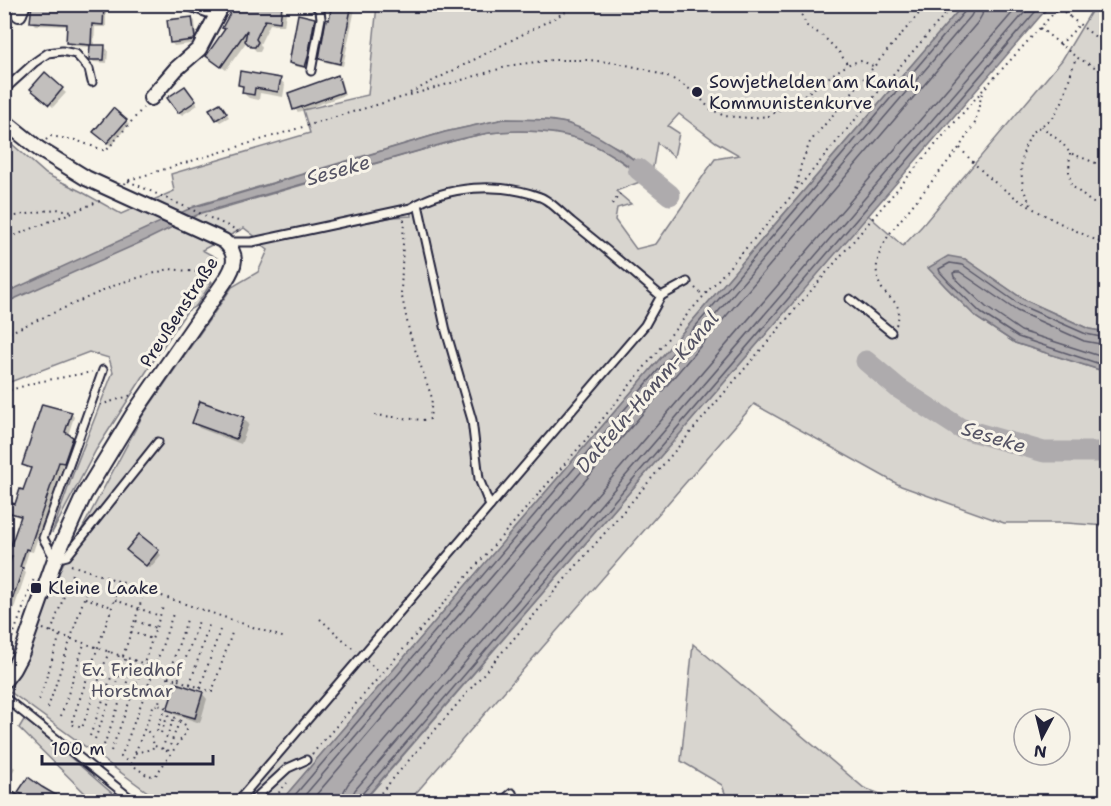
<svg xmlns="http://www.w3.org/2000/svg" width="1111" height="806" font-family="'Shantell Sans',sans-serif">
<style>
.green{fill:#d8d5cf;stroke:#7d7c85;stroke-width:1.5;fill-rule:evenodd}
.water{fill:#aeabad;stroke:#76747f;stroke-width:1.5}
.shadow{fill:#0003}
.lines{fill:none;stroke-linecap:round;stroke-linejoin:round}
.shore{stroke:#5a5969;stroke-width:1.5}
.river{stroke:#aeabad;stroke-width:21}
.building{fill:#c2bfbd;stroke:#22223b;stroke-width:1.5}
.service-casing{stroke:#22223b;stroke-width:11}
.minor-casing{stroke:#22223b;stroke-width:18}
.path{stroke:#22223b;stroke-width:2;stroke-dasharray:1.5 4.5;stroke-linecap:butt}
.service{stroke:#f7f3e8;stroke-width:7}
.minor{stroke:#f7f3e8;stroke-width:14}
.path-bridge{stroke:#22223b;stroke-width:2;stroke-dasharray:1.5 4.5;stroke-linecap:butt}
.poi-dot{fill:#22223b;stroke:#f7f3e8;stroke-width:2}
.labels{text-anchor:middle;stroke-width:6;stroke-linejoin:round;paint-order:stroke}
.poi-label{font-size:18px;fill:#22223b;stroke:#f7f3e8;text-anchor:start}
.street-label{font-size:18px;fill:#22223b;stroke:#f7f3e8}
.park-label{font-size:18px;fill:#504f60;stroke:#f7f3e8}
.water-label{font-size:20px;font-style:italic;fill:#535263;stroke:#f7f3e8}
</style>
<rect width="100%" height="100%" fill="#f7f3e8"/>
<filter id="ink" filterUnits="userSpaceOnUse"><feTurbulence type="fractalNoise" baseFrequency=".0167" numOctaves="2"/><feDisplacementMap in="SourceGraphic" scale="12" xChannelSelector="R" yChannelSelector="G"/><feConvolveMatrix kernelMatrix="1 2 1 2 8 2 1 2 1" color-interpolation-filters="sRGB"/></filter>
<g filter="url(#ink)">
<g class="green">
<path d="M377,5H963L281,801H152L153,796L5,688L20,665L62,566L143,415L232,287L258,272L268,250L260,244L393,217L411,216L410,205L257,238L244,228L202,250L217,258L206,276L212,282L196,306L187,311L146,372L96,450L52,533L75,468L113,372L109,358L89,352L5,384V138L46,174L82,192L121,214L174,191L171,174L310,133L303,110L368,95ZM679,114L716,142L739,155L715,159L656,244L636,249L615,220L617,208L631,204L616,191L645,180C627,166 608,150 587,142C559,131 519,129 490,133C478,134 465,138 453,141L209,212L194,206L445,132L504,119L541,120L567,123L620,149L652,173L657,143L674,157L679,133L668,126Z"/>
<path d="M1095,5H1106V332L1089,329L1023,299L965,259L929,268L945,286L977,318L1015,343L1106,372V526L1067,523H1004L901,486L754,404L409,801L363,802L868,215L903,246L922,226L1062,60Z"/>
<path d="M693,644L864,788L899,801H728L722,785L681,761Z"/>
<path d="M25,718L121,801H93L19,728Z"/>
</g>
<g class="water">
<path d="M963,5H1050L363,801H281Z"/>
<path d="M504,119C525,120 548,118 569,124C600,134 626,154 652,173L653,177L662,184L658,188C637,172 614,154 589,143C562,130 519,129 489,133C477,135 465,138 453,141L201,213L146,240L5,303V293L191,208L445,132Z"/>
<path d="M948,256L965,259L1023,299L1089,329L1106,332V372L1015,343L977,318L945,286L928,268Z"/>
</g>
<g class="shadow">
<path d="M36,4H104V8L106,11V27H95L94,46L104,47L108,50L107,63L94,62L90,59L91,47L71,46L68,43L69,26L35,25L32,22Z"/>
<path d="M334,4H356L343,66L324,62L321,59Z"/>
<path d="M281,8L286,13L284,26L270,24L260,44L262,48L260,52H257L247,41L226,70L212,60L226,30Z"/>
<path d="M4,10L6,26L8,28L9,36H6L7,44L4,45Z"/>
<path d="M192,18L195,21L197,43L174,46L171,42Z"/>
<path d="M315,19L318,23L308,69L294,66L290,63Z"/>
<path d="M45,74L66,93L53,107L32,88Z"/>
<path d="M337,77L341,80L345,95L298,112L295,109Z"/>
<path d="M280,79L285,85L283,97L260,93L259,100L249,98L243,93L244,89L239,85Z"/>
<path d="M188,91L198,105L182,115L179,112Z"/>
<path d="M223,108L229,117L220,122L217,119Z"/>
<path d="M113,111L129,124L111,146L95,132Z"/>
<path d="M71,413L74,417L68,435L76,441L67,466L63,464L33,552L29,551L23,570L26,573L8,626L4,625V583L13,558L4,555V545L12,547L22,518L9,514L5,510L16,506L24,492L32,470L27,468L23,465Z"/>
<path d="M243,419L249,424L241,444L199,428L194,422Z"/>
<path d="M158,552L161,555L150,568L131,553Z"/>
<path d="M202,693L207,699L200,723L174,714L169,709Z"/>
<path d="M4,761L15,768L6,783L4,782Z"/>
</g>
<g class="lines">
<g class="shore">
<path d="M1106,338L1086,334L1020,305L963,265L950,263L939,269L940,272L949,282L981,313L1018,337L1106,366"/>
<path d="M1106,345L1084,341L1017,311L960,272H956L953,273L954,277L986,307L1021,331L1106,358"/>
<path d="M289,802L965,11L967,4"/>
<path d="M299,802L971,16L974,10L975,4"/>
<path d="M310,802L978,22L982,15L984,4"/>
<path d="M343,802L344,791L348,784L1020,4"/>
<path d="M352,802V796L355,790L1032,4"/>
<path d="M359,802L361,795L1042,4"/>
</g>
<g class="river">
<path d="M638,169L670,195"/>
<path d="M866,361L898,388L960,428L1044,452H1106"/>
</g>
</g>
<g class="building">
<path d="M32,4L104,6L103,25L92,24L91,45H105L104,60H89L90,45L66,43L67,24L30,22Z"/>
<path d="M235,4H267L282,6L280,22L265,20L256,39L258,42L255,47H251L245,41L247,30L221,67L206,56L225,29L222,28Z"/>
<path d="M332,4H352L340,64L319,59L326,19L329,20Z"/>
<path d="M298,14L315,18L308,57L305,67L289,63Z"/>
<path d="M192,17L195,38L193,40L170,43L167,20Z"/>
<path d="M240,71L281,78L278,92L255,88L254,95L242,93L243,86L238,85Z"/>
<path d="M45,72L63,88L49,105L30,89Z"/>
<path d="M338,75L343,92L293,110L288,93Z"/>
<path d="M185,86L196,101L178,113L167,98Z"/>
<path d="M220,103L227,113L216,120L209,109Z"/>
<path d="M113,108L127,120L107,143L93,132Z"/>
<path d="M200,401L244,417L236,439L192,423Z"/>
<path d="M42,404L72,412L65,432L73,437L64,463L59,462L29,550L26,549L20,567L23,568L6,618H4V579L12,556L4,554V543L11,545L21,516L4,511V507L6,501L15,504L20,489L23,490L31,468L22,465Z"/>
<path d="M139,534L159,550L146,566L126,550Z"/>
<path d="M176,683L203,692L195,718L167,710Z"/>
<path d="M28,777L42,787L66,801H32L18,792Z"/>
</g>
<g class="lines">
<g class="service-casing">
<g id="service">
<path d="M311,71L321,18L320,11L314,4"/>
<path d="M4,90L35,62L48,53L62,51L76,54L89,69L92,82"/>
<path d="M418,204L446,331L472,420L479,479L490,506"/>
<path d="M227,242H252L411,208C447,185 500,182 540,197C550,200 563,215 572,222C602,246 632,271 661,296L687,282"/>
<path d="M850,299L891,332"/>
<path d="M103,370L43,538L55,559L67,556L158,442"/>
<path d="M4,697L135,802"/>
<path d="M4,792L20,802"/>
<path d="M237,802L645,325L661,296"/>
<path d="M251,802L288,768L306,760"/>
<path d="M501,802L512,793L516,802"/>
</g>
</g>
<g class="minor-casing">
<g id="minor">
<path d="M192,4L218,13"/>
<path d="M19,14L23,4"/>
<path d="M151,98L176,69L199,49L218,13L221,4"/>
<path d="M4,121L39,149L86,178L224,241C239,255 235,266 225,281L134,413L84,495L55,559L22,652L13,669L4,681"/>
</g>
</g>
<g class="path">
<path d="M796,4L807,26L823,36L839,52L848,65"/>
<path d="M1070,17L1106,45"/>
<path d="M1040,28L1076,57L1106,73"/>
<path d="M1060,45L1079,25"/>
<path d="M410,93L581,4"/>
<path d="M1041,126L1062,143L1070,153L1101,165L1106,169"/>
<path d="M46,140L50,136L75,140L106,151L143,108"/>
<path d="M960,148C974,164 990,180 1008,192C1037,214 1073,229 1106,245"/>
<path d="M1070,153L1069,172L1071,185L1091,202L1106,208"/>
<path d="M128,181L237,230L238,234"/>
<path d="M125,184L126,181L342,115L513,65L552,60H588L617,63L645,69L673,79L696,93L709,108L724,116L750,118L769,116L809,92L836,72L851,63L862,61L875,67"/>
<path d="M795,189C799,182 799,173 801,165C804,157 807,150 810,142L927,4"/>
<path d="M612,204L620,194"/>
<path d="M1031,205L1023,189L1021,168L1024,149L1032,132L1053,118L1062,102L1076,57"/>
<path d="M4,218L56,209L73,211"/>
<path d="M4,240L102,200"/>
<path d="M695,288L704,296"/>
<path d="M896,325C906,301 887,301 880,285C871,266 882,243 894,228L959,148L975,123L982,93"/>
<path d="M4,335L120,283L169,269L208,273L213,275"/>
<path d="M4,392L37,382L92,372"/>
<path d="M100,405L132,395"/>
<path d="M375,415L422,420L430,419L432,398L410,335L401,292L404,218"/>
<path d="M71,565L285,638"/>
<path d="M85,598L112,607"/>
<path d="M115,600L160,616"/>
<path d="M320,619L356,651"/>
<path d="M136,621L156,628"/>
<path d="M43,629L168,672"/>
<path d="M51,632L72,574"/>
<path d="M131,632L152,639"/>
<path d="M8,649L35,576"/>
<path d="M109,651L82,728L71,724L118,590"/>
<path d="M123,656L142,599"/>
<path d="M367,661L380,673"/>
<path d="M182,669L199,621"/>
<path d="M168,677L178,680L182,669L170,666"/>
<path d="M178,680L212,692L232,633"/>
<path d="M190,684L209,625"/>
<path d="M200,688L220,630"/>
<path d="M39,700L60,635"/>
<path d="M48,708L90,580"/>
<path d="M163,713C173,717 186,720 187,731L156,775L148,776L121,757L155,667L174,611"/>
<path d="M61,716L84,644"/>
<path d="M157,731L165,707L158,705L188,617"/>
<path d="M161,733L168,715"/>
<path d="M90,736L119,655"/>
<path d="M95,739L126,657"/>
<path d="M104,745L135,660"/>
<path d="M155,746L169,752"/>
<path d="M162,749L174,718"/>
<path d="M111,751L144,663L163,607"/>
<path d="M168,751L180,720"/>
<path d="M135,753L152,749L154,746L152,737L145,728"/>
<path d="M312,754L583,443L686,316L777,213L895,72L954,4"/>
<path d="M131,764L154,704L158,705"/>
<path d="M271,802L287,783"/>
<path d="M373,802L634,499L929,152L982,91L1062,4"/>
</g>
<use href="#service" class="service"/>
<use href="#minor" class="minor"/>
<path class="path-bridge" d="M1055,4L1070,17"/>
</g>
</g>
<g class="poi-dot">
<circle cx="697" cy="92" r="6"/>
<rect x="30" y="582" width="12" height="12" rx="3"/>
</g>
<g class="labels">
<g class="poi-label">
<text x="709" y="88">Sowjethelden am Kanal,<tspan x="709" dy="21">Kommunistenkurve</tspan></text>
<text x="48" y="594">Kleine Laake</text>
</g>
<g class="street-label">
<text transform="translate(179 312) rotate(-57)" y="6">Preußenstraße</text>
</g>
<g class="park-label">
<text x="132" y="676">Ev. Friedhof<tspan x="132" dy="21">Horstmar</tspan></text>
</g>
<g class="water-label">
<text transform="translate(338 170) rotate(-16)" y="7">Seseke</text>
<text transform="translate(647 392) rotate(-49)" y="7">Datteln-Hamm-Kanal</text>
<text transform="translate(994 437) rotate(17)" y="7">Seseke</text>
</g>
</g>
<rect width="1111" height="806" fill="none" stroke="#f7f3e8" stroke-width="24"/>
<rect x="12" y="12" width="1087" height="782" fill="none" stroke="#22223b" stroke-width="2" filter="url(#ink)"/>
<g transform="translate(1042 737) rotate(187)"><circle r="28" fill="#f7f3e8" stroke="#a29fa3" stroke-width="1.5"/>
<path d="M0-4.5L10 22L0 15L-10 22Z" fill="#22223b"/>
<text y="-9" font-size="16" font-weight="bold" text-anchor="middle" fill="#22223b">N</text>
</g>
<path d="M42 755v9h171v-9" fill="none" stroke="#22223b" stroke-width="3"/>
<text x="51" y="755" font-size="18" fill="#22223b" stroke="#f7f3e8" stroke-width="4.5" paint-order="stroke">100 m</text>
</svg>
